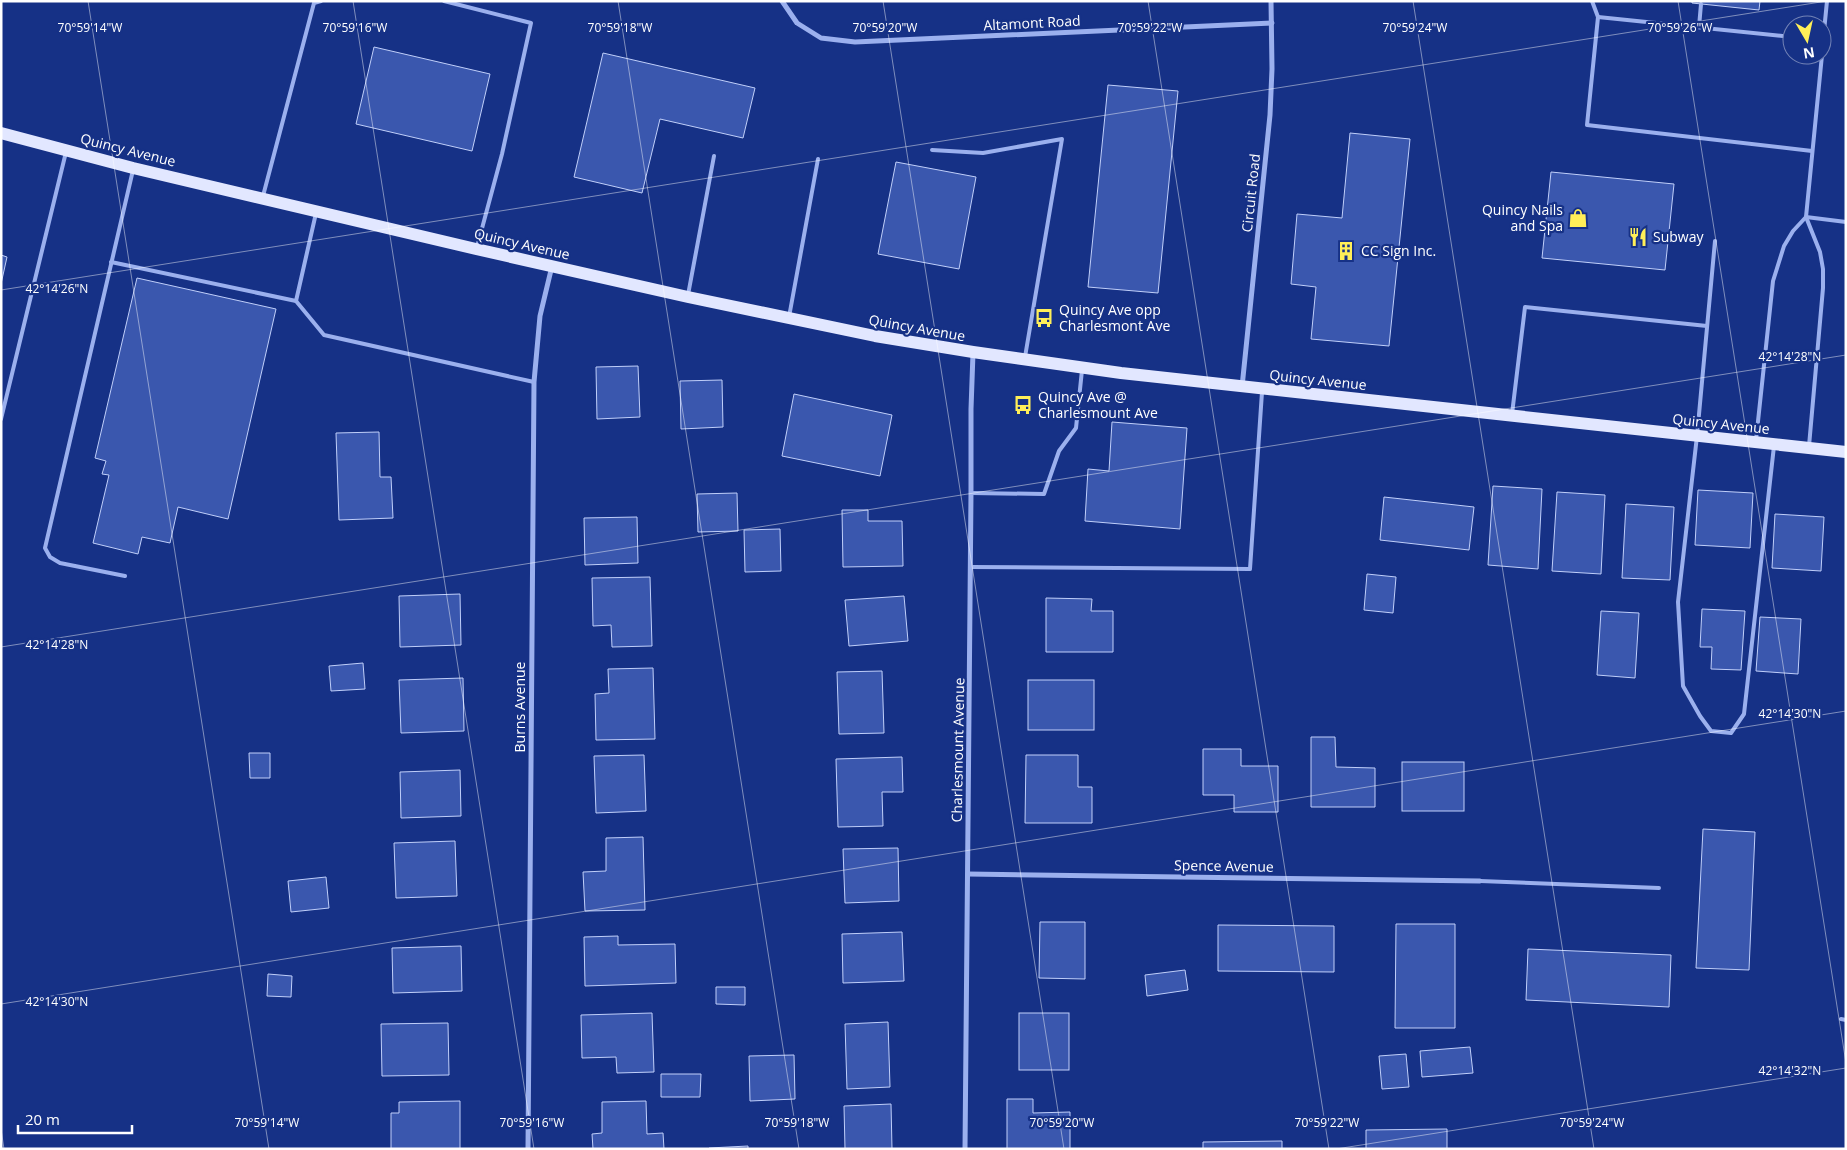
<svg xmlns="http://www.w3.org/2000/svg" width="1847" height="1150" font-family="'Open Sans',sans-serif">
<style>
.building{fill:#3a57ae;stroke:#c0cffa}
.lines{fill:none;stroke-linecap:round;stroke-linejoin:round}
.lane{stroke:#9bb0ee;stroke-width:4}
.street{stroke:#9bb0ee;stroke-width:5}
.primary{stroke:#e2e7ff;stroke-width:12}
.ticks{fill:none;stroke:#fff;stroke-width:1;stroke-opacity:0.45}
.labels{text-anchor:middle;stroke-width:4.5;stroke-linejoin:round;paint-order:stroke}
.street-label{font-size:14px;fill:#fff;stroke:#163186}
.poi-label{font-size:14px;fill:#fff;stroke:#163186;text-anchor:start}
.ticks-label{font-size:12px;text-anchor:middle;fill:#fff;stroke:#163186;stroke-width:4.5;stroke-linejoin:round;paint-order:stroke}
</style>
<rect width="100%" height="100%" fill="#163186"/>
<g class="building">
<path d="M1692,1H1760L1759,10L1692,3Z"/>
<path d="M374,47L490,74L472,151L356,124Z"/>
<path d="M603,53L755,88L743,138L660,119L642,193L574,177Z"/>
<path d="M1108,85L1178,91L1158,293L1088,287Z"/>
<path d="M1350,133L1410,139L1389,346L1311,339L1316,287L1291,284L1297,214L1342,218Z"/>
<path d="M896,162L976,177L959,269L878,254Z"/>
<path d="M1551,172L1674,184L1665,270L1542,258Z"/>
<path d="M1,255L7,257L1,284Z"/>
<path d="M137,278L276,309L228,519L178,507L170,543L142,537L138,554L93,543L109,475L102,474L106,461L95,458Z"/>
<path d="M638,366L640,417L597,419L596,367Z"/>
<path d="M722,380L723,427L681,429L680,381Z"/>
<path d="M794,394L892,415L880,476L782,456Z"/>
<path d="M1112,422L1187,428L1180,529L1085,521L1088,469L1109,471Z"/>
<path d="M379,432L380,477H391L393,518L339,520L336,433Z"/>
<path d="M1493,486L1542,489L1538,569L1488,565Z"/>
<path d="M1698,490L1753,493L1750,548L1695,545Z"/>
<path d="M1557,492L1605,495L1601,574L1552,571Z"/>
<path d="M737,493L738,531L698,532L697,494Z"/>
<path d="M1384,497L1474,507L1469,550L1380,540Z"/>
<path d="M1626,504L1674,507L1670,580L1622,578Z"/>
<path d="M842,510H868V521H902L903,566L843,567Z"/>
<path d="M1775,514L1824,517L1821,571L1772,568Z"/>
<path d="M637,517L638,563L585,565L584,518Z"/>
<path d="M780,529L781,571L745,572L744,530Z"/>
<path d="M1367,574L1396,577L1393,613L1364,610Z"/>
<path d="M650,577L652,646L612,647L611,625L593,626L592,578Z"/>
<path d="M460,594L461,645L400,647L399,596Z"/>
<path d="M904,596L908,641L849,646L845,600Z"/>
<path d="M1046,598L1092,599L1091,611H1113V652H1046Z"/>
<path d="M1702,609L1745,611L1741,670L1711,669L1712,647H1700Z"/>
<path d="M1601,611L1639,613L1635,678L1597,675Z"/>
<path d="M1760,617L1801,619L1798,674L1756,671Z"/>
<path d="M363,663L365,689L331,691L329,666Z"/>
<path d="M653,668L655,739L596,740L595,694L609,693L608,669Z"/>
<path d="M882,671L884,733L839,734L837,672Z"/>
<path d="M463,678L464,731L401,733L399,680Z"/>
<rect x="1028" y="680" width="66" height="50"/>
<path d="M1311,737H1335L1336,767L1375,768V807H1311Z"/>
<path d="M1203,749H1241V766H1278V812H1234V795H1203Z"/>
<path d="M249,753H270V778H250Z"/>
<path d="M644,755L646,811L596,813L594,756Z"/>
<path d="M1026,755H1078V787H1092V823H1025Z"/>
<path d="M902,757L903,792H882L883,826L838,827L836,759Z"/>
<rect x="1402" y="762" width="62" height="49"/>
<path d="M460,770L461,816L401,818L400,772Z"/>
<path d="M1703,829L1755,832L1749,970L1696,968Z"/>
<path d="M643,837L645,910L585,911L583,872L606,871V838Z"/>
<path d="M455,841L457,896L396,898L394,843Z"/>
<path d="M898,848L899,901L845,903L843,849Z"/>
<path d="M326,877L329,908L291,912L288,881Z"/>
<path d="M1040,922H1085V979L1039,978Z"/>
<path d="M1396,924H1455V1028H1395Z"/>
<path d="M1218,925L1334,926V972L1218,971Z"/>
<path d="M902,932L904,981L843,983L842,934Z"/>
<path d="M618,936V945L675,944L676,983L585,986L584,937Z"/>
<path d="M461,946L462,991L393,993L392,948Z"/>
<path d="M1528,949L1671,955L1669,1007L1526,1000Z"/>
<path d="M1185,970L1188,990L1147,996L1145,975Z"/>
<path d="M268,974L292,976L291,997L267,996Z"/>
<path d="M716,987H745V1005L716,1004Z"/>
<path d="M652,1013L654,1072L617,1073L616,1057L582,1058L581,1015Z"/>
<rect x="1019" y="1013" width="50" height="57"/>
<path d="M888,1022L890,1087L847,1089L845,1024Z"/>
<path d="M448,1023L449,1075L382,1076L381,1024Z"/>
<path d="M1470,1047L1473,1073L1422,1077L1420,1051Z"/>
<path d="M1406,1054L1409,1087L1382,1089L1379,1056Z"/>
<path d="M794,1055L795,1099L750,1101L749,1056Z"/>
<path d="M661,1074H701L700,1097H661Z"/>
<path d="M1007,1099H1033V1113L1070,1112V1149H1007Z"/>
<path d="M460,1101V1149H391V1113H399V1102Z"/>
<path d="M646,1101L647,1134L663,1133L664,1149H593L592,1134L602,1133V1102Z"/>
<path d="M891,1104L892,1149H845L844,1106Z"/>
<path d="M1447,1129V1149H1366V1130Z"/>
<path d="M1282,1141V1149H1203V1142Z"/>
<path d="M748,1146V1149H709V1148Z"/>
</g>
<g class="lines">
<g class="lane">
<path d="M444,1L531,23L502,154L477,247"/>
<path d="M1592,1L1598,17L1587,125L1812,151"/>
<path d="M1598,17L1792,37"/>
<path d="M1699,27L1701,4"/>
<path d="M1822,52L1827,1"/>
<path d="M932,150L983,153L1062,139L1025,357"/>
<path d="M263,196L314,3L321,1"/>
<path d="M1806,217L1846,222"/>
<path d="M1715,241L1697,436L1678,602L1683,686L1700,716L1711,731L1731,733L1744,714L1774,446"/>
<path d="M111,262L296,301L324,335L534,382"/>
<path d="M688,295L714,156"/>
<path d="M296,301L316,213"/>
<path d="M789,317L818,159"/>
<path d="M1512,414L1525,307L1707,326"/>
<path d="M1,419L66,152"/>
<path d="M1756,440L1773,281L1784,246L1793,231L1806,217"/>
<path d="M1809,446L1823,288V269L1820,252L1806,217L1822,55"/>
<path d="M971,493L1044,494L1059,451L1076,428L1082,370"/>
<path d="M971,567L1250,569L1262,392"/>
<path d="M125,576L60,563L50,557L45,548L133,170"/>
<path d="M1480,881L1659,888"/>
<path d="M1841,1019L1846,1020"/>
</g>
<g class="street">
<path d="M782,1L797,23L821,38L855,42L1272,23"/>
<path d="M1242,387L1270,115L1272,69L1271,1"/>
<path d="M968,874L1480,881"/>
<path d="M528,1149L534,382L540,316L552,266"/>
<path d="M965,1149L971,493V409L973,353"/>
</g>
<path class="primary" d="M1,133L133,168L476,249L688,297L875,336L973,352L1121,373L1846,452"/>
</g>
<path class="ticks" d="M88,1L269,1149M353,1L534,1149M618,1L799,1149M883,1L1064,1149M1148,1L1329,1149M1413,1L1594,1149M1678,1L1846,1063M1,290L1827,1M1,647L1846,355M1,1004L1846,711M1,1129L4,1149M1336,1149L1846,1068"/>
<defs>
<g id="shop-bare" transform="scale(1.5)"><path d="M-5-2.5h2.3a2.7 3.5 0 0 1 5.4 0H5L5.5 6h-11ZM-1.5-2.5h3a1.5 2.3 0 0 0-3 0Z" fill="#ffef58" stroke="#163186" stroke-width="2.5" paint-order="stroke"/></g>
<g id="restaurant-bare" transform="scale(1.5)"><path d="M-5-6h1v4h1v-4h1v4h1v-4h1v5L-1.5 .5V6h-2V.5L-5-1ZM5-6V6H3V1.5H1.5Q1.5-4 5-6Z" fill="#ffef58" stroke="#163186" stroke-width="2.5" paint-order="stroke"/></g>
<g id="building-bare" transform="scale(1.5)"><path d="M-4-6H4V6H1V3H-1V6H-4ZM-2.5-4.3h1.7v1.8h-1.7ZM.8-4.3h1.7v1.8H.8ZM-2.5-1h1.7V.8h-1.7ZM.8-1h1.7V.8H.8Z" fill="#ffef58" stroke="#163186" stroke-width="2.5" paint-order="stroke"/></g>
<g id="bus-bare" transform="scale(1.5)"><path d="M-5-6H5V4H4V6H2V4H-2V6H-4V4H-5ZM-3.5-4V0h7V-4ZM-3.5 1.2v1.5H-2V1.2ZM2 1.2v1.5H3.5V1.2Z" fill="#ffef58" stroke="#163186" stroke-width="2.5" paint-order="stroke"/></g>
</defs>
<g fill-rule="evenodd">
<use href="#shop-bare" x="1578" y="218"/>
<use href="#restaurant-bare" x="1638" y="237"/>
<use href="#building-bare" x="1346" y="251"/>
<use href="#bus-bare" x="1044" y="318"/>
<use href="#bus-bare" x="1023" y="405"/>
</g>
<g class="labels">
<g class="street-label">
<text transform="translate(1032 23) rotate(-3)" y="5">Altamont Road</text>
<text transform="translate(128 150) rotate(14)" y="5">Quincy Avenue</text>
<text transform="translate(1251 193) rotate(-84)" y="5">Circuit Road</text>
<text transform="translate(522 244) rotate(13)" y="5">Quincy Avenue</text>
<text transform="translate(917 328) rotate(10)" y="5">Quincy Avenue</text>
<text transform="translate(1318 380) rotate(6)" y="5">Quincy Avenue</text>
<text transform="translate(1721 424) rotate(6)" y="5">Quincy Avenue</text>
<text transform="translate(520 707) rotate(-90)" y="5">Burns Avenue</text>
<text transform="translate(958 750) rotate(-89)" y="5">Charlesmount Avenue</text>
<text transform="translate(1224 866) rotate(1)" y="5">Spence Avenue</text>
</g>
<g class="poi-label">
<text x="1563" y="215" text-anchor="end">Quincy Nails<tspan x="1563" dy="16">and Spa</tspan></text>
<text x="1653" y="242">Subway</text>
<text x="1361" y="256">CC Sign Inc.</text>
<text x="1059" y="315">Quincy Ave opp<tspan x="1059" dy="16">Charlesmont Ave</tspan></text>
<text x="1038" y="402">Quincy Ave @<tspan x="1038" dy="16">Charlesmount Ave</tspan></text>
</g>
</g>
<g class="ticks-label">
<text x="90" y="32">70°59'14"W</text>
<text x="355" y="32">70°59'16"W</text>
<text x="620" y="32">70°59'18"W</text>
<text x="885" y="32">70°59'20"W</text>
<text x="1150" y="32">70°59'22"W</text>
<text x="1415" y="32">70°59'24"W</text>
<text x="1680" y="32">70°59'26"W</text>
<text x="57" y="293">42°14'26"N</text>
<text x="1790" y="361">42°14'28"N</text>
<text x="57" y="649">42°14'28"N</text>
<text x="1790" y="718">42°14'30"N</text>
<text x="57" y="1006">42°14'30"N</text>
<text x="1790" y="1075">42°14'32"N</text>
<text x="267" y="1127">70°59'14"W</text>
<text x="532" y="1127">70°59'16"W</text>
<text x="797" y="1127">70°59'18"W</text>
<text x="1062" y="1127">70°59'20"W</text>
<text x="1327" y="1127">70°59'22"W</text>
<text x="1592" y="1127">70°59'24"W</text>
</g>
<rect width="1847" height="1150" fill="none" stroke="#ffffff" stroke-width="5"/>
<g transform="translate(1807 40) rotate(171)"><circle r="24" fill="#163186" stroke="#7383b6"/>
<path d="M0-4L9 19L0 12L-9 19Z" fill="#ffef58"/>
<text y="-8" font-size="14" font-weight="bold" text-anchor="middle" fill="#ffffff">N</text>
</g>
<path d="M18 1125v8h114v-8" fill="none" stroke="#ffffff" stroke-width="2.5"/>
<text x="25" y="1125" font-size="15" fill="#ffffff" stroke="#163186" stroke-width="4" paint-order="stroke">20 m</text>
</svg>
